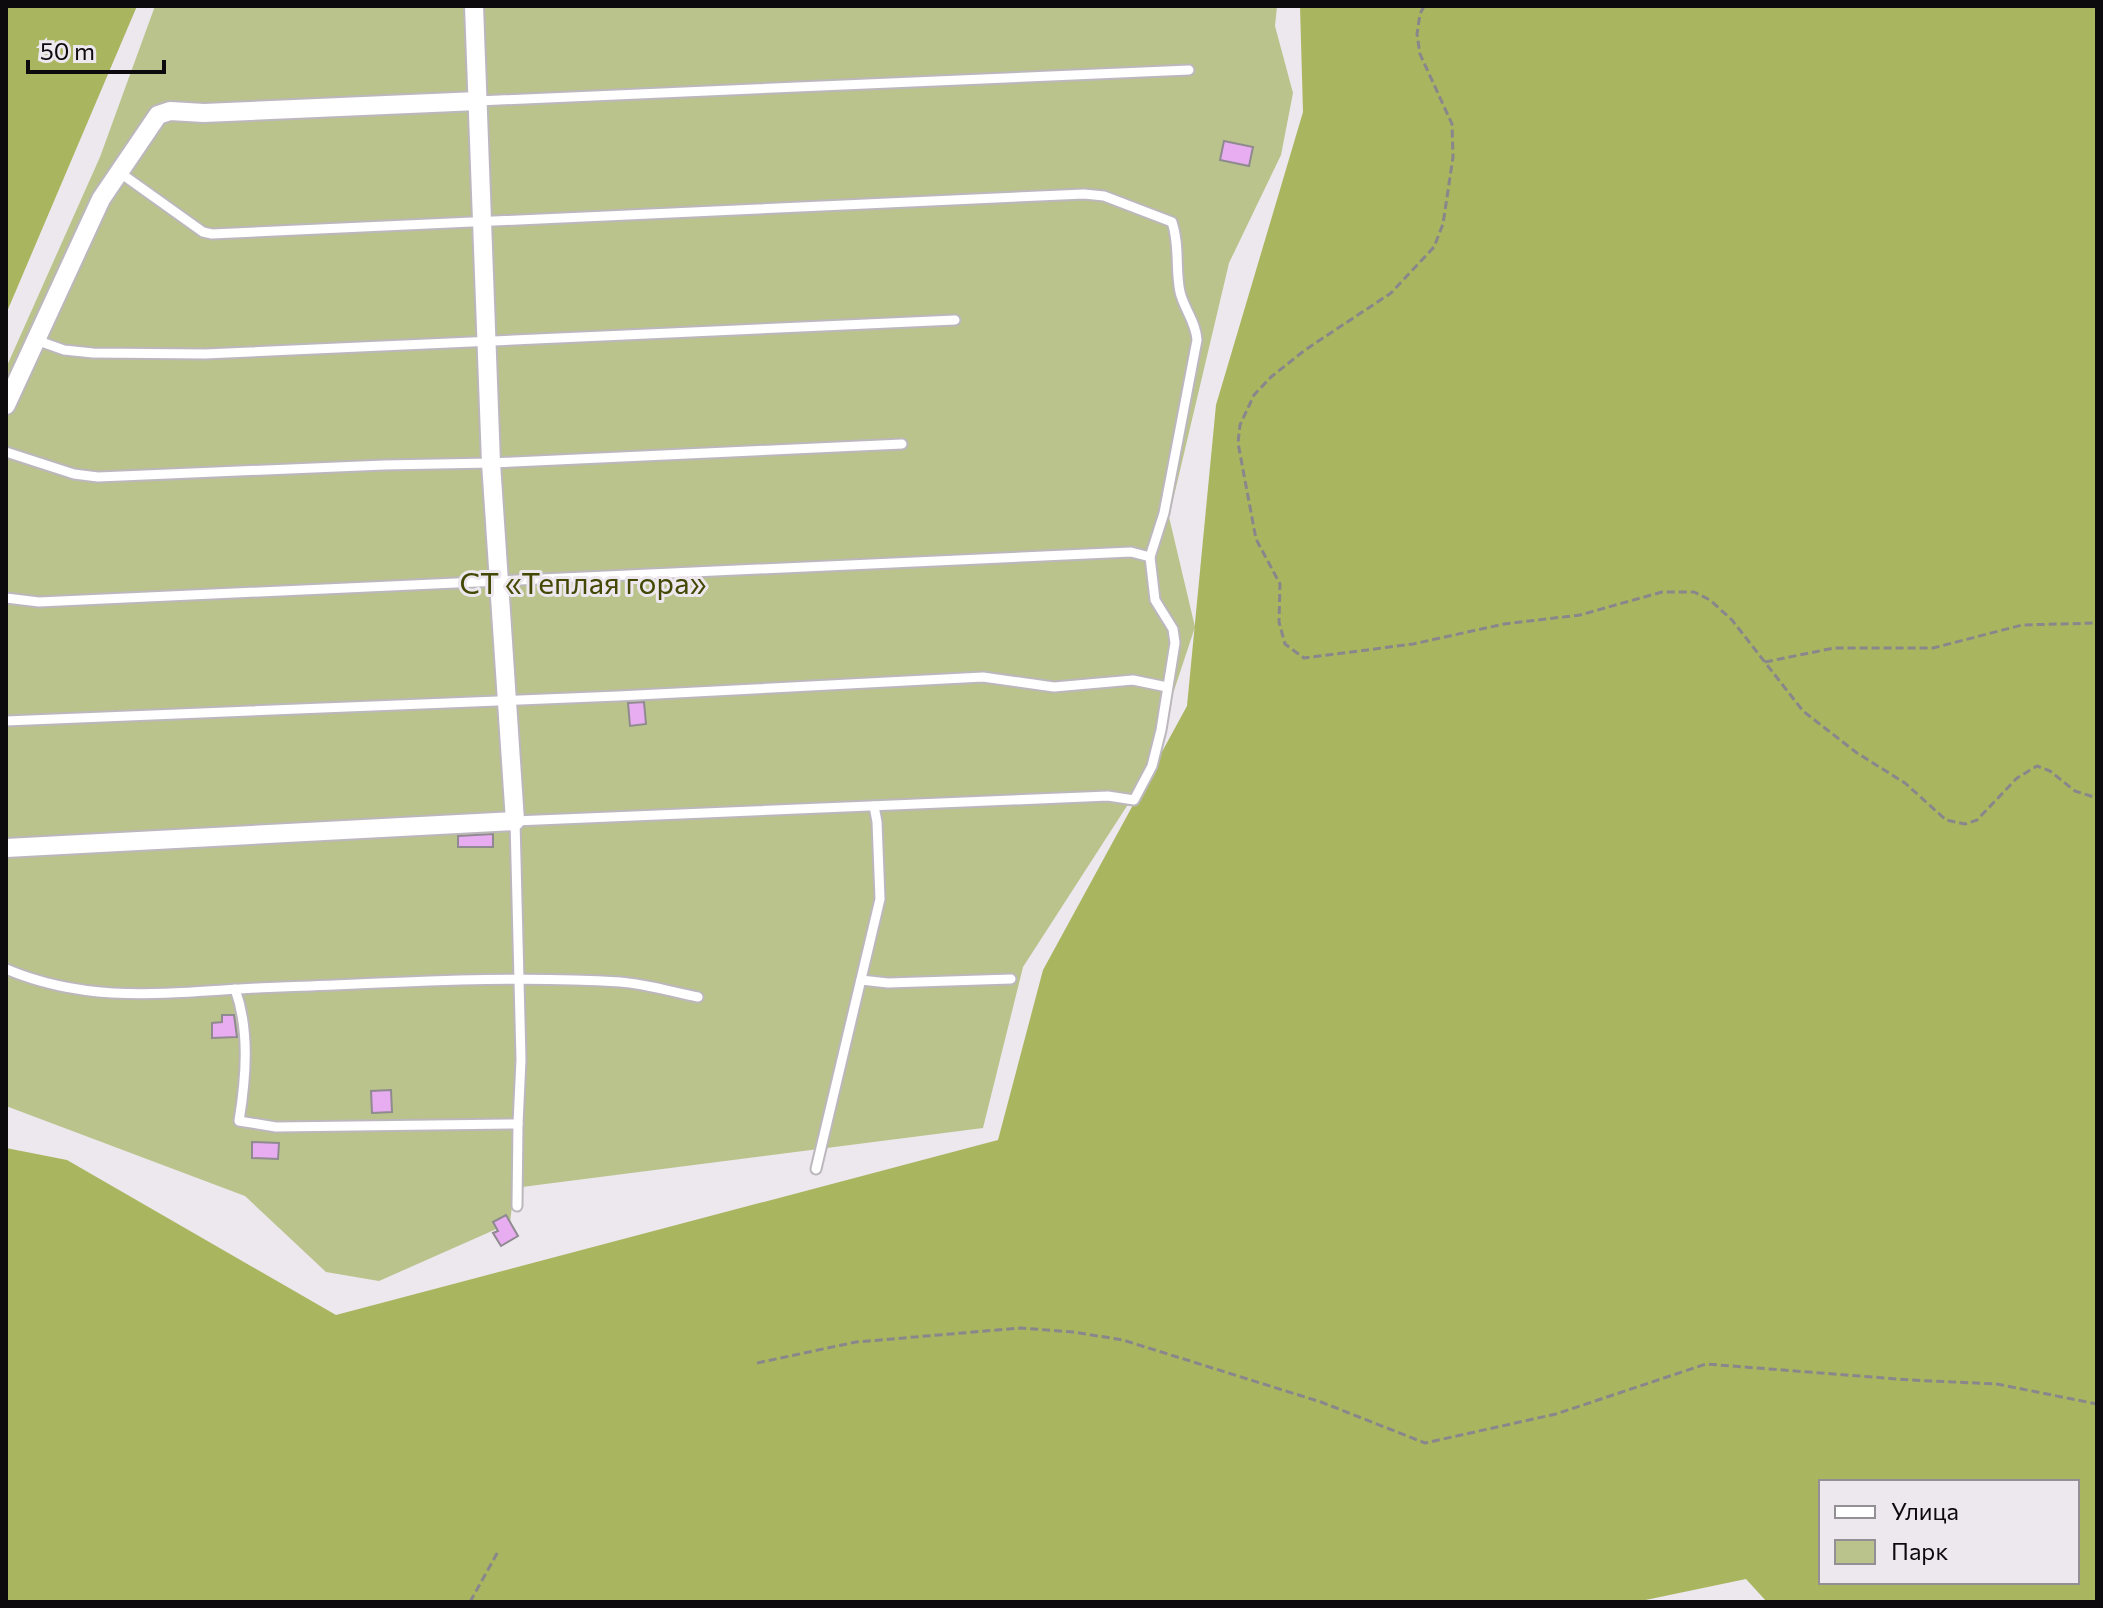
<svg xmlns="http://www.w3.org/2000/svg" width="2103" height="1608" font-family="Commissioner,sans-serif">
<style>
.green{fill:#bac38b}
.forest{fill:#aab55f;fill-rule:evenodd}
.building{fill:#e8acf0;stroke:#8f8a90;stroke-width:2}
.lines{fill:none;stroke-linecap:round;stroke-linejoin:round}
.service-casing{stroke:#bcb7bd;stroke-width:13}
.minor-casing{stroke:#bcb7bd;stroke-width:22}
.path{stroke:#8b868b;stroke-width:3;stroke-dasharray:8 4;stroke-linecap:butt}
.service{stroke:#fff;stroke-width:9}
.minor{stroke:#fff;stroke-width:18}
.labels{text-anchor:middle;stroke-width:6;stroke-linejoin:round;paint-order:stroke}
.park-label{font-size:30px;fill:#434904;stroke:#ede7ee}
</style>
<rect width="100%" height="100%" fill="#ede7ee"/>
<path class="green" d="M155,6H1277L1275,26L1293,93L1281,155L1229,263L1169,517L1195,627L1145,778L1023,967L983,1128L514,1188L510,1223L379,1281L326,1272L245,1196L6,1106V368L100,157Z"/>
<g class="forest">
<path d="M6,6H137L6,314Z"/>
<path d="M1300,6H2097V1602H1767L1746,1579L1636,1602H6V1148L67,1160L336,1315L998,1140L1043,970L1187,706L1216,405L1303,112ZM1821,1482H2077V1582H1821Z"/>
</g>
<g class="building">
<path d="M1224,141L1253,147L1249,166L1220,160Z"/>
<path d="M644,702L646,724L630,726L628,703Z"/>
<path d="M493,834V847H458V836Z"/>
<path d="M222,1015H234L237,1037L212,1038V1023L222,1022Z"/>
<path d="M391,1090L392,1112L372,1113L371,1091Z"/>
<path d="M252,1142L279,1143L278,1159L252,1158Z"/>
<path d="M506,1215L518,1236L501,1246L493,1233L498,1231L493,1222Z"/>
</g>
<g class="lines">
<g class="service-casing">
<g id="service">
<path d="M478,101L1189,70"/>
<path d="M119,172L203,232L212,234L1084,194L1104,196L1172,222C1180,245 1175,269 1180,292C1184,309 1196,322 1197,340L1164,513L1150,557L1155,600L1173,629L1175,643L1161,730L1152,766L1134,800L1108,796L515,821L521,1060L518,1124L276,1127L239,1121C246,1078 250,1030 235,989"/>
<path d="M36,340L64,350L93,353L205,354L955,320"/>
<path d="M6,452L74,474L98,477L384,465L491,463L902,444"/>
<path d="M6,598L39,602C403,583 767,566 1131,552L1150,557"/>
<path d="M6,721L618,696L983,677L1054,687L1133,680L1167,687"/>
<path d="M6,969C98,1008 184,990 281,987C393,983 508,975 620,982C646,984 673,992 698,997"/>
<path d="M861,980L888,983L1011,979"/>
<path d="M816,1169L880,899L877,822L874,806"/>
<path d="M517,1206L518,1124"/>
</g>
</g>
<g class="minor-casing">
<g id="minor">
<path d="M6,405L101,199L158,115L170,111L204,113L478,101"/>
<path d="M6,848L515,821L491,463L474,6"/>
</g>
</g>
<g class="path">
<path d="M1424,6L1420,14L1417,34L1420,54L1452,124L1453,157L1443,224L1434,247L1391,293L1305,350L1271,377L1254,395L1240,425L1238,443L1256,539L1280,584L1279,622L1285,644L1304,658L1413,644L1504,624L1580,615L1662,592H1694L1710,600L1732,620L1803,711L1857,753L1905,783L1946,820L1965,824L1977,820L2017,778L2037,766L2050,771L2075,791L2097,798"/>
<path d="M1765,662L1834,648H1933L2022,625L2097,623"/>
<path d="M757,1363L856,1342L1021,1328L1073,1332L1123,1340L1321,1402L1425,1443L1556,1414L1706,1364L1910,1380L1997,1384L2097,1404"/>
<path d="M470,1602L499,1550"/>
</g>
<use href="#service" class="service"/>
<use href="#minor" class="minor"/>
</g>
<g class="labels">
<g class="park-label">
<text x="583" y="594">СТ «Теплая гора»</text>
</g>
</g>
<rect width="2103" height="1608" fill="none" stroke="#0c0a0c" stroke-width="16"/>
<rect x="1819" y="1480" width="260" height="104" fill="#ede7ee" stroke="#938f94" stroke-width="2"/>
<rect x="1835" y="1506" width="40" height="12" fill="#ffffff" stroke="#938f94" stroke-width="2"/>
<text x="1891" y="1520" font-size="24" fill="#0c0a0c">Улица</text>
<rect x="1835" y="1540" width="40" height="24" fill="#bac38b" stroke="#938f94" stroke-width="2"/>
<text x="1891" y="1560" font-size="24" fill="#0c0a0c">Парк</text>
<path d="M28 60v12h136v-12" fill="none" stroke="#0c0a0c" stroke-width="4"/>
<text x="40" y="60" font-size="24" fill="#0c0a0c" stroke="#ede7ee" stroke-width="6" paint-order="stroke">50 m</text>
</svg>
